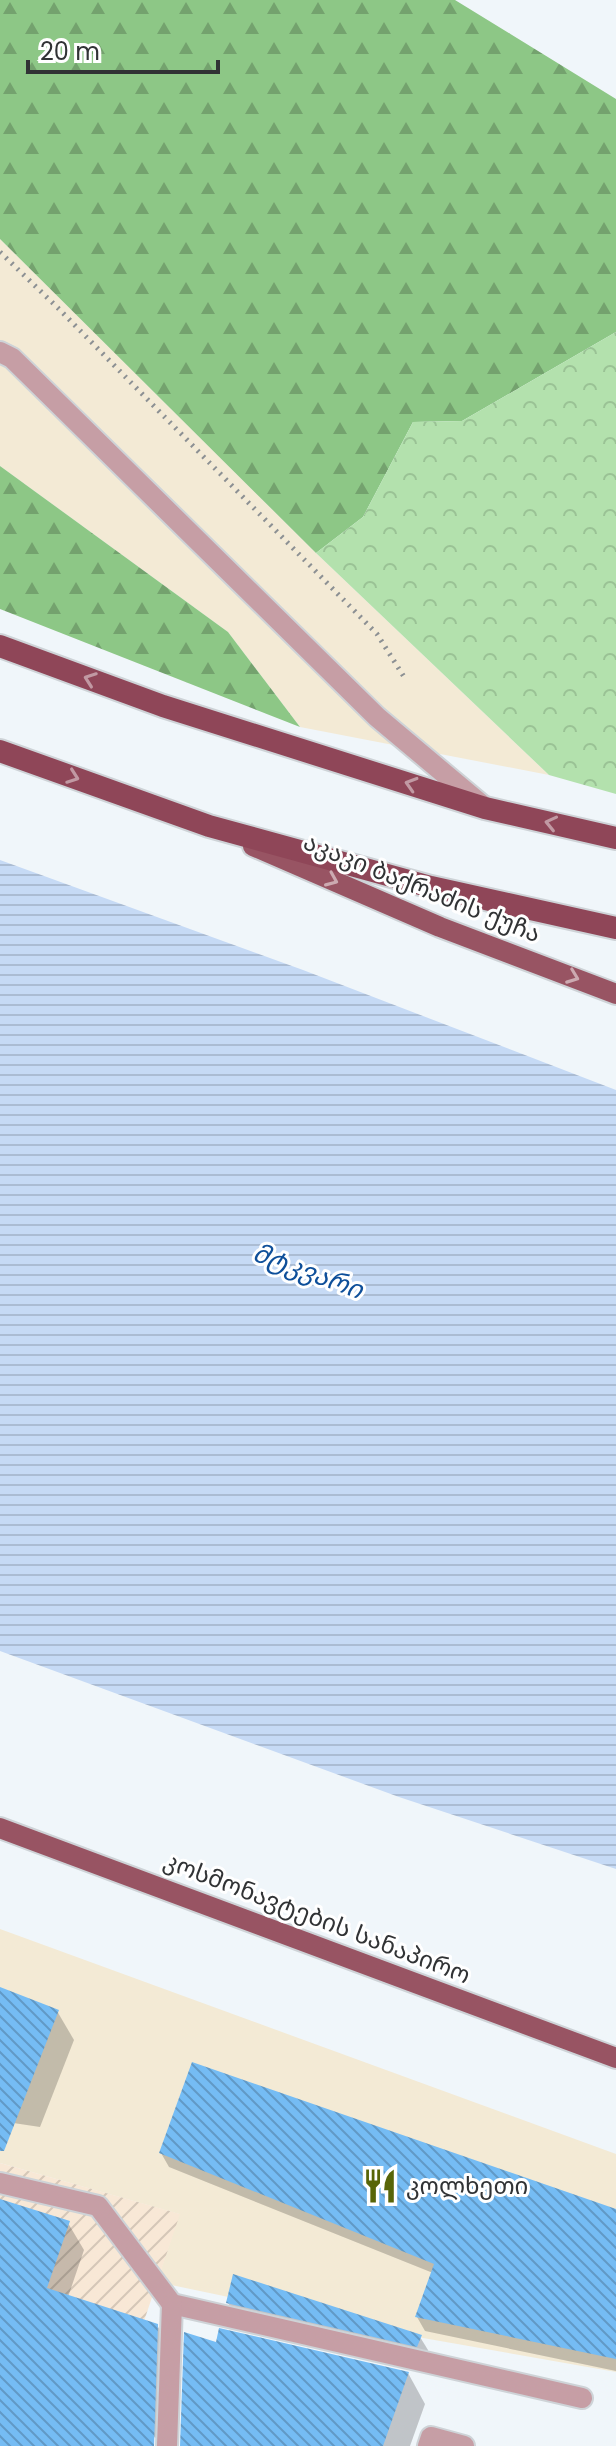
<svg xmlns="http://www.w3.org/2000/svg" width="616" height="2446" font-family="Poppins,'Noto Sans Georgian',sans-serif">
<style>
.commercial{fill:#f3ead5}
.industrial{fill:url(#industrial-furrows)}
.forest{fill:url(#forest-firs)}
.park{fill:url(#park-crowns)}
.water{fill:url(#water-rules)}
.shadow{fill:#0003}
.building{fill:url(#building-back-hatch)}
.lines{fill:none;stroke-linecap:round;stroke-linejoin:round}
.service-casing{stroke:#ced3d7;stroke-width:24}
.primary-casing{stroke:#ced3d7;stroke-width:24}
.trunk-casing{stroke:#ced3d7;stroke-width:26}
.path{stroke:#8c9093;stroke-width:5;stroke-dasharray:2 6;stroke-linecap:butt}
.service{stroke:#c69ea5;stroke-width:20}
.primary{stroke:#985463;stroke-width:20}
.trunk{stroke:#8f4658;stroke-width:22}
.oneway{stroke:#c199a3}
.oneway2{stroke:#ccaab1}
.labels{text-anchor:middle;stroke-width:6;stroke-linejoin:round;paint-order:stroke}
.street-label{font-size:24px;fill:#313335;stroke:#fff}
.poi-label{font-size:24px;fill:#313335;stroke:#fff;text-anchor:start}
.water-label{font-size:26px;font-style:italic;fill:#0e4f9a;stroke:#fff}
</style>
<defs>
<pattern id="industrial-furrows" width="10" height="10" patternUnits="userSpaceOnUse" patternTransform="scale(2)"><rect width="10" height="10" fill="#f8e8d6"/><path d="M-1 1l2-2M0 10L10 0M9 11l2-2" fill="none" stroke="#d5c7b8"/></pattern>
<pattern id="forest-firs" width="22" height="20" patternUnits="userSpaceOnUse" patternTransform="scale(2)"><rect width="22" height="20" fill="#8dc786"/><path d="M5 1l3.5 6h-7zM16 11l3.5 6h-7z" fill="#74a26e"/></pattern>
<pattern id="park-crowns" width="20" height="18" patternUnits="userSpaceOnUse" patternTransform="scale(2)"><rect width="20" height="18" fill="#b3e1ad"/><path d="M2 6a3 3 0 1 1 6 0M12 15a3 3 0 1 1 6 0" fill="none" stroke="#9ac295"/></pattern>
<pattern id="water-rules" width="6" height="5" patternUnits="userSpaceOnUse" patternTransform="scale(2)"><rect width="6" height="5" fill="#c6daf5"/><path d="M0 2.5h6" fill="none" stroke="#abbcd3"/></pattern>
<pattern id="building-back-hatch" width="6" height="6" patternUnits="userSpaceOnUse" patternTransform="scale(2)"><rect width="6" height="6" fill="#75bcf4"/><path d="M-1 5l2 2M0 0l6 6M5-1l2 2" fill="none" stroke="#6199c6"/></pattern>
</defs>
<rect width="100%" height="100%" fill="#f0f6fa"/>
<g class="commercial">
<path d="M0,239L316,553L549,775L300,727L228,632L0,466Z"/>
<path d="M0,1929L616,2154V2372L423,2338L157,2282L179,2214L0,2163Z"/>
</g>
<path class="industrial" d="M0,2163L180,2214L102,2446H0Z"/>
<g class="forest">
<path d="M0,0H455L616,99V332L462,421L413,422L363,517L316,553L0,239Z"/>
<path d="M0,466L228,632L300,727L0,609Z"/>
</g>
<path class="park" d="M616,332V794L549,775L316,553L363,517L413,422L462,421Z"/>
<path class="water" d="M0,860L303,970L616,1090V1869L399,1797L0,1651Z"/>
<g class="shadow">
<path d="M0,1989L57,2011L74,2040L40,2127L0,2121Z"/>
<path d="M161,2153L616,2211V2371L425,2331L417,2317L433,2273L169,2167Z"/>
<path d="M0,2201L68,2223L84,2250L68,2297L157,2325L173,2353L170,2443L132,2429L126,2446H0Z"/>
<path d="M228,2303L420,2337L428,2350L425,2360L236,2316Z"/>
<path d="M217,2345L408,2373L425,2404L410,2446H195Z"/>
</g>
<g class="building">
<path d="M0,1987L59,2010L4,2151H0Z"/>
<path d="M192,2062L616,2209V2359L415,2317L434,2264L159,2153Z"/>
<path d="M0,2199L70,2221L47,2288L158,2324L154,2446H0Z"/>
<path d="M233,2274L422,2335L417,2347L226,2303Z"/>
<path d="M219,2328L409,2372L383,2446H180L184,2332L216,2342Z"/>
</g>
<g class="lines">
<g class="service-casing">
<g id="service">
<path d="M0,352L12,358L377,717L483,806"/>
<path d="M0,2183L98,2206L172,2304L582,2398"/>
<path d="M167,2446L172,2304"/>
<path d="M428,2446L431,2437L464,2446"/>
</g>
</g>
<g class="primary-casing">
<g id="primary">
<path d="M253,846L440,927L616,994"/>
<path d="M0,1828L616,2058"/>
</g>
</g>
<g class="trunk-casing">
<g id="trunk">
<path d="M0,646L163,706L485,808L616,838"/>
<path d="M0,751L209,826L431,887L616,928"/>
</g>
</g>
<path class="path" d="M0,252L59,309L377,634L406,680"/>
<use href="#service" class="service"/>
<use href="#primary" class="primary"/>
<use href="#trunk" class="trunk"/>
</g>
<defs><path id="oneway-chevron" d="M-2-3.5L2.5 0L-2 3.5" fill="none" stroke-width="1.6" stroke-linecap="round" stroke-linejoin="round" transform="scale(2)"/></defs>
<g class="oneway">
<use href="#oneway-chevron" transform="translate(90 679) rotate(-160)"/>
<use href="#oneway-chevron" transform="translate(73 777) rotate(20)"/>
<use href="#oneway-chevron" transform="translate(411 784) rotate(-163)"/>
<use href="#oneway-chevron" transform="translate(551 823) rotate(-167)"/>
</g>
<g class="oneway2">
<use href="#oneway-chevron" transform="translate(332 880) rotate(23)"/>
<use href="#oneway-chevron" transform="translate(573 977) rotate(21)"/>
</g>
<defs>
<g id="restaurant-bare" transform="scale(2.76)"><path d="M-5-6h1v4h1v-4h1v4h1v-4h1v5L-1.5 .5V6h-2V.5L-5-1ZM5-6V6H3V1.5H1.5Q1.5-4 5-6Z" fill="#586508" stroke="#fff" stroke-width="2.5" paint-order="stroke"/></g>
</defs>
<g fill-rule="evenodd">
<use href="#restaurant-bare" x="380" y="2186"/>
</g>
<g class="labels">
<g class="street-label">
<text transform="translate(422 888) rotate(22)" y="8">აკაკი ბაქრაძის ქუჩა</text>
<text transform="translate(317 1918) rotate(21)" y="8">კოსმონავტების სანაპირო</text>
</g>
<g class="poi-label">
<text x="406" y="2194">კოლხეთი</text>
</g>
<g class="water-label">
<text transform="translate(308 1271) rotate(20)" y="9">მტკვარი</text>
</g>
</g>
<path d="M28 60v12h190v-12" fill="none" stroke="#313335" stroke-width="4"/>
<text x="40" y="60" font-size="24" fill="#313335" stroke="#ffffff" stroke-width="6" paint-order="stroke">20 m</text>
</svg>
